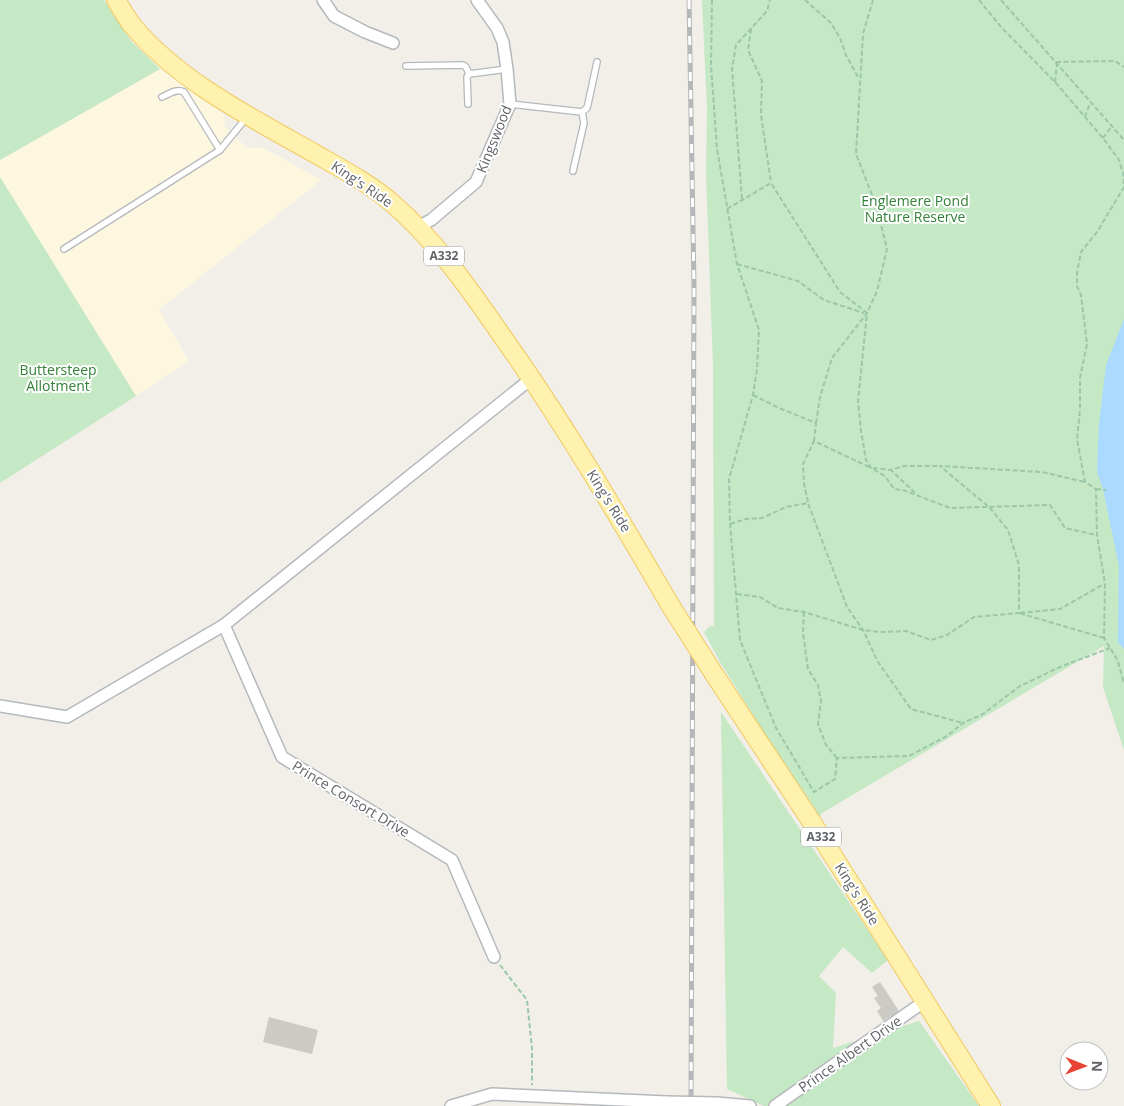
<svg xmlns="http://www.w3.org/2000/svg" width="1124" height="1106" font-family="'Open Sans',sans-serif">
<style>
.commercial{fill:#fef7e0}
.green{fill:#c5e8c5}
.water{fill:#aadaff}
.building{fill:#cccac5}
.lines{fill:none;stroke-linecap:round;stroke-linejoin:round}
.lane-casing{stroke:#b5b8bc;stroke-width:8}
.street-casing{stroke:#b5b8bc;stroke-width:14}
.primary-casing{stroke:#f2c960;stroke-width:20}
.path{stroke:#9cc7a9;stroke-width:2;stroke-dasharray:5 2.5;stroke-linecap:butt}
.lane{stroke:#fff;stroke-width:5.5}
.street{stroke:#fff;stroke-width:11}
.primary{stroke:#fff2af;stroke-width:18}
.rail-casing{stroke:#b6b7b8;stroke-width:5}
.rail{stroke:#fff;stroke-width:3;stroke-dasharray:9;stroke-linecap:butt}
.street-bridge-casing{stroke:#b5b8bc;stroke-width:14;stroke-linecap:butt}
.primary-bridge-casing{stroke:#f2c960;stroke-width:20;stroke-linecap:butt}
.street-bridge{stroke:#fff;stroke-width:11}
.primary-bridge{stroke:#fff2af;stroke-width:18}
.labels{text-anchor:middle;stroke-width:4;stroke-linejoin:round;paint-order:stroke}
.shield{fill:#fff;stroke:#8f9295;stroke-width:1}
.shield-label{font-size:12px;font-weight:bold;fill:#5f6368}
.street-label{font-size:14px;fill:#5f6368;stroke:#fff}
.park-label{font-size:14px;fill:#348238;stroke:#fff}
</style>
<rect width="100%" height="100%" fill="#f1efe8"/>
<path class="commercial" d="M160,69L224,114L225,126L247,148H264L321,180L159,310L189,361L136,396L0,177V160Z"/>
<g class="green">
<path d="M0,0H104L131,41L160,69L0,160Z"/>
<path d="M702,0H1124V750L1103,687L1104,646L822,813L818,819L720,662L704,632L710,626H714L713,365L706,174L707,109Z"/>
<path d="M0,177L136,396L0,483Z"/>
<path d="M721,712L888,960L872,973L843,947L819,976L836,993L833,1048L919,1021L979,1106H764L727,1089Z"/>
</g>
<path class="water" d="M1124,319V649L1118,642L1119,566L1103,489L1097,472L1099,424L1106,365Z"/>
<g class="building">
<path d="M880,982L899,1011L883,1021L877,1011L881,1008L874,998L878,996L872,987Z"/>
<path d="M269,1017L318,1030L312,1054L263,1042Z"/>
</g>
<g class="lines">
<g class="lane-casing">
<g id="lane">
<path d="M406,66L463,65L466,67L469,74"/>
<path d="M162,97C169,94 177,88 184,92L220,150"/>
<path d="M468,104L467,77L469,74L507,69"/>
<path d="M510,104L582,112L587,108L588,104L597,62"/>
<path d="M573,171L584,123L582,112"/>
<path d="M64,249L220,150L247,117"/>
</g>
</g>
<g class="street-casing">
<g id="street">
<path d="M323,0L334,16L365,32L393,43"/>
<path d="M418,227L431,220L476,182L510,104L507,69L503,42L497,28L477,0"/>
<path d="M224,625L282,757L452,860L494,957"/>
<path d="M0,706L67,717L224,625L532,378"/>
<path d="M717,1103L750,1106"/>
<path d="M451,1106L492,1094L666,1102"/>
<path d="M775,1106L925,1001"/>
</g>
</g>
<g class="primary-casing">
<g id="primary">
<path d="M116,0C121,8 126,17 132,25C178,81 252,118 314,153C340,168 369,183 392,203C436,241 469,288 502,336C564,423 618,516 672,608"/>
<path d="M714,674L813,824L991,1106"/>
</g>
</g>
<g class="path">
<path d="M712,0L711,65L717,149L737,264L759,330L757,369L753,395L729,479L730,524L740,640L776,728L814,792L835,779L837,758L909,756L947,736L963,723L983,714L1020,686L1060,667L1110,648"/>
<path d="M805,0L831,23L840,38L846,55L859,79"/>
<path d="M979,0L1002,28L1055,82L1103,138L1119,160L1123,173L1124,187L1097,232L1081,252L1077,273V286L1081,295L1087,344L1080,378V410L1077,439L1085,482L1096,489L1097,535L1105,584L1104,638L1118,661L1124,684"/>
<path d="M1001,0L1124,140"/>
<path d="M751,29L748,50L762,81L761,115L771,183"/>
<path d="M1056,62L1115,61L1124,67"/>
<path d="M1055,82L1057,64"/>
<path d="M1085,117L1090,103"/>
<path d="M1103,138L1112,126"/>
<path d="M742,199L732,69L736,45L767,11L770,0"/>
<path d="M727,209L771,183L840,292L867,313L858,401L861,431L866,460L871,468L885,476L894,489L903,490L950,508L1050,505L1065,528L1096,535"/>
<path d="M737,264L798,281L824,300L864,313"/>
<path d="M753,395L779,408L816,423L814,441"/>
<path d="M816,423L820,397L832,358L867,313L877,291L887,249L876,205L856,154L863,34L873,0"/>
<path d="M873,468L891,470"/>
<path d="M1096,489L1106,490"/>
<path d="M915,493L891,470L904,466H940"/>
<path d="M808,502L804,484L803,464L814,441L869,467"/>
<path d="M730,524L746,519L762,518L786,507L808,503L847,607L863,630L878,662L911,709L963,723"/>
<path d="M737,594L760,597L778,608L804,612L863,630L880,632L906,631L931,640L947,635L974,617L1019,613V565L1008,530L990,508L940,466L1042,472L1085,482"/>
<path d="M804,612L803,633L808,669L818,685L821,701L818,724L826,745L837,758"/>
<path d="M1104,638L1019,613L1060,609L1104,584"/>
<path d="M500,965L527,1000L532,1049V1085"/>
</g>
<use href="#lane" class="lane"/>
<use href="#street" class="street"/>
<use href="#primary" class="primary"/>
<g class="rail-casing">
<path id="rail" d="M689,0L694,286L691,1106"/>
</g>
<use href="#rail" class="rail"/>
<g class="street-bridge-casing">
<path id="street-bridge" d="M666,1102L717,1103"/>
</g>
<g class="primary-bridge-casing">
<path id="primary-bridge" d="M672,608L714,674"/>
</g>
<use href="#street-bridge" class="street-bridge"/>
<use href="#primary-bridge" class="primary-bridge"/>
</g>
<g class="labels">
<g class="shield">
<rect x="424" y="246.5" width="40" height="19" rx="4"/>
<rect x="801" y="827.5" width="40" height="19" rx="4"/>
</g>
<g class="shield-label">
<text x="444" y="260">A332</text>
<text x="821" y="841">A332</text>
</g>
<g class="street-label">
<text transform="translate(494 139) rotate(-68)" y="5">Kingswood</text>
<text transform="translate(362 184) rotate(34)" y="5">King's Ride</text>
<text transform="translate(609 501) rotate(58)" y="5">King's Ride</text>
<text transform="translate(351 799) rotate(31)" y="5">Prince Consort Drive</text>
<text transform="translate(857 894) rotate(58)" y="5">King's Ride</text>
<text transform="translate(850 1054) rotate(-35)" y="5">Prince Albert Drive</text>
</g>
<g class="park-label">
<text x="915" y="206">Englemere Pond<tspan x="915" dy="16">Nature Reserve</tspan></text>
<text x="58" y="375">Buttersteep<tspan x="58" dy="16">Allotment</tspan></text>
</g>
</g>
<g transform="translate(1084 1066) rotate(91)"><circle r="24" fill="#ffffff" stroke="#bfc1c3"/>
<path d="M0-4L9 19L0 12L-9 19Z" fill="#ea4335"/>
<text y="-8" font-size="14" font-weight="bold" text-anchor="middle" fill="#5f6368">N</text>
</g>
</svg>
